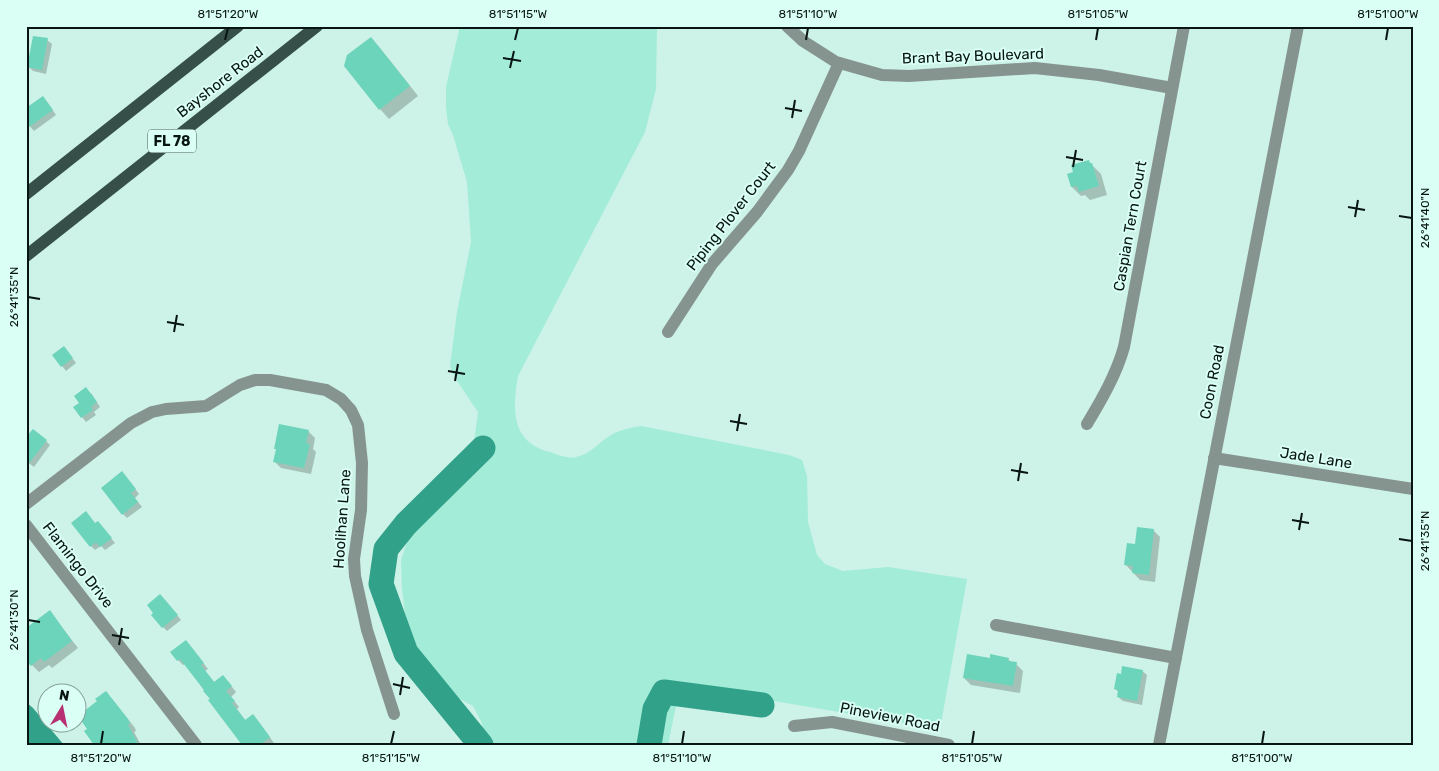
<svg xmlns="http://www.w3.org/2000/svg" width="1439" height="771" font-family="Rubik,sans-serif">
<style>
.green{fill:#a2ecd8}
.water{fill:#32a18a}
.shadow{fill:#0003}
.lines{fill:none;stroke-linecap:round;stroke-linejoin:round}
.river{stroke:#32a18a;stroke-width:25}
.building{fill:#6bd4bb}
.minor{stroke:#869490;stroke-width:12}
.major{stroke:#365049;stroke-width:12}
.ticks{fill:none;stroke:#081512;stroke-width:2}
.labels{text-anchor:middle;stroke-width:4;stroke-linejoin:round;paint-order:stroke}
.shield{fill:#dafff4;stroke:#475b56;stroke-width:1}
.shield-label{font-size:14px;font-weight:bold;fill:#081512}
.street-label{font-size:15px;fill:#081512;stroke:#dafff4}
.neatline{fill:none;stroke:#081512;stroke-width:2}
.ticks-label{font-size:12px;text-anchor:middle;fill:#081512}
</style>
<rect width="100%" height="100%" fill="#cdf2e7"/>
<path class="green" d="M460,26H657L656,89L645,132L518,376C512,411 511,444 553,453C559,455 569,459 576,457C589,455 597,444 608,437C618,430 629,428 641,426L789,455L802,460L807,476L808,522L817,555L825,564L843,571L888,567L967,579L940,729L697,688H686L678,696L668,745H489L481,721L473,706L443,690L426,666L407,632L402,588L401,560L409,536L418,522L466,481L471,464L478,412L455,378L450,366L457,312L471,242L467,182L453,135L448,124L446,107V87Z"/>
<path class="water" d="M26,702L33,708L64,745H26Z"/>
<g class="shadow">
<path d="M371,38L380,48L418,96L389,119L380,109Z"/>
<path d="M47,40L52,44L46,74L33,71L29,67Z"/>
<path d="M47,102L56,115L34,131L26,122Z"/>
<path d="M1088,161L1101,174L1107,195L1090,200L1085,195L1081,196L1072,187L1074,173Z"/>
<path d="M64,347L76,363L66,371L62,366Z"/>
<path d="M91,393L100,407L94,412L96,415L86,422L82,417Z"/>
<path d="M308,431L315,438L313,449L316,452L311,474L281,468L274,461L277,450L275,448Z"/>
<path d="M26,434L46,441L50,445L34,467L26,461Z"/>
<path d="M126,477L139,494L135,498L142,507L127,518L123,514Z"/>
<path d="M96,524L102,527L115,543L105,550L101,546L95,550L91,546Z"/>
<path d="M1153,530L1160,537L1155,582L1140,580L1126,565Z"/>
<path d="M165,600L181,620L167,631L163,627Z"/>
<path d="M50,612L78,648L52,668L49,665L39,672L26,659Z"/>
<path d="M191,647L208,669L205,671L215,683L228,682L236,692L231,697L239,707L237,709L246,721H258L274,743L273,745H244L185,664L183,665L178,660Z"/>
<path d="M991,659H1008L1012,663L1016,664L1023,671L1020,693L971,685L964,678Z"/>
<path d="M1142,671L1147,675L1142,705L1123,701L1118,697L1119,692L1115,689Z"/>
<path d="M112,699L135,728L136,731L134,732L141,745H96Z"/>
</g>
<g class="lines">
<g class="river">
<path d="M481,745L406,653L381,584L386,549L406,524L483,448"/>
<path d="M649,745L655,709L664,692L762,705"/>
</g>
</g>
<g class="building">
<path d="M33,36L48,38L42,70L27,67Z"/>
<path d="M371,37L410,86L379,110L344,66L347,55Z"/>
<path d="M43,96L53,110L26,129V108Z"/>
<path d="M1089,160L1090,163H1092L1099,186L1079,192L1077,186L1071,187L1067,174L1073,172L1071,165Z"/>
<path d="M64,346L73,358L61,367L52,355Z"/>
<path d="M86,387L97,402L91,407L93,410L81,418L73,407L79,403L74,396Z"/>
<path d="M279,424L309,430L306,443L310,444L304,468L273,462L276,449H274Z"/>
<path d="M33,429L47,440L26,467V437Z"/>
<path d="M122,471L136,489L131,493L138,502L122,515L101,488Z"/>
<path d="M86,511L95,523L98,521L112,538L100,547L96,542L90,547L71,523Z"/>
<path d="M1137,527L1154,529L1149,575L1132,573L1133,566L1124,565L1127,543L1135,544Z"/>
<path d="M160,594L178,615L162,628L151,615L153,613L147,605Z"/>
<path d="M50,610L72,641L44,662L41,658L31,666L26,661V628Z"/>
<path d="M186,640L204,663L201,665L214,682L223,675L232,686L226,691L235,701L232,703L245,720L253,714L270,737L260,745H242L208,700L210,699L203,691L204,690L180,659L177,661L170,652Z"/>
<path d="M967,654L990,658V654L1009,658L1008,661L1017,662L1013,686L963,678Z"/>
<path d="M1122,666L1143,670L1137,701L1117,697L1118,690L1114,689L1117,673L1121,674Z"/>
<path d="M106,691L128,719L130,723L128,725L139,745H94L84,731L87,729L78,716L97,701L95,699Z"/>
</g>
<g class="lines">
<g class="minor">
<path d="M787,26L803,41L836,62L882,75L909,76L1035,68L1099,75L1172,88"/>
<path d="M668,332L712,264L757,212L788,170L799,151L839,63"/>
<path d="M1087,424C1102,399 1116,375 1124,347L1184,26"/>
<path d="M1214,458L1413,489"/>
<path d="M26,504L131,423L152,412L166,409L206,406L240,385L255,380H270L326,390L341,399L351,410L358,425L362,463L361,510L354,559L355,576L367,630L394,714"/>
<path d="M26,525L196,745"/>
<path d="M996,625L1176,658"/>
<path d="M794,726L832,722L949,745"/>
<path d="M1159,745L1298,26"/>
</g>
<g class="major">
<path d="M26,194L238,26"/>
<path d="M26,256L317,26"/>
</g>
</g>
<path class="ticks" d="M225,40L228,28M515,40L518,28M806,40L808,28M1096,40L1098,28M1386,40L1388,28M503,58L521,61M510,68L514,51M785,108L802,111M792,118L795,100M1066,157L1083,160M1073,167L1076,150M1348,207L1365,210M1399,216L1412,218M1355,217L1358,200M28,297L40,299M167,322L184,325M174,332L177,315M448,371L465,374M455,381L458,364M730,421L747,424M737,431L740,414M1011,470L1028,473M1018,481L1021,463M1292,520L1309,523M1299,530L1302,513M1399,539L1412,541M28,620L40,622M112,635L129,638M119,645L122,628M393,684L410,688M400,695L403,677M101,744L103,731M391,744L394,731M682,744L684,731M972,744L974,731M1262,744L1264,731"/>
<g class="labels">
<rect class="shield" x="148" y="129.5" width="48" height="23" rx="4"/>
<g class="shield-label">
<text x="172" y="146">FL 78</text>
</g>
<g class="street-label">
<text transform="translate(973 56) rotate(-2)" y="5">Brant Bay Boulevard</text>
<text transform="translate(220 82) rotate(-38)" y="5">Bayshore Road</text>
<text transform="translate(731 216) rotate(-52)" y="5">Piping Plover Court</text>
<text transform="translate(1130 226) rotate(-80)" y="5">Caspian Tern Court</text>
<text transform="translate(1212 382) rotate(-79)" y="5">Coon Road</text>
<text transform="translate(1316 458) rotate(9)" y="5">Jade Lane</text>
<text transform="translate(342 519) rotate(-86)" y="5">Hoolihan Lane</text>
<text transform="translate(78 565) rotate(52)" y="5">Flamingo Drive</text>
<text transform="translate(890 717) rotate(11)" y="5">Pineview Road</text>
</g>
</g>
<rect width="1439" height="771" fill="none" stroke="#dafff4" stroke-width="55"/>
<g transform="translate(62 708) rotate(10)"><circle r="24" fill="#dafff4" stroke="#86a19a"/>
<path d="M0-4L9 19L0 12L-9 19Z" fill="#b73071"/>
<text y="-8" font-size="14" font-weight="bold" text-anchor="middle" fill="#081512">N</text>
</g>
<rect x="28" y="28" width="1384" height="716" class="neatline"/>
<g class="ticks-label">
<text x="228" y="18">81°51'20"W</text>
<text x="518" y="18">81°51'15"W</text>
<text x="808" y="18">81°51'10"W</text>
<text x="1098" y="18">81°51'05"W</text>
<text x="1388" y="18">81°51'00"W</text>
<text transform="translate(1425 218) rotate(-90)" y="4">26°41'40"N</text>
<text transform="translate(14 297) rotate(-90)" y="4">26°41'35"N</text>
<text transform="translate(1425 541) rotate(-90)" y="4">26°41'35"N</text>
<text transform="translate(14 620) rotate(-90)" y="4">26°41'30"N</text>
<text x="101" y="762">81°51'20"W</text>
<text x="391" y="762">81°51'15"W</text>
<text x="682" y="762">81°51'10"W</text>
<text x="972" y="762">81°51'05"W</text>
<text x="1262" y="762">81°51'00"W</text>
</g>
</svg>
